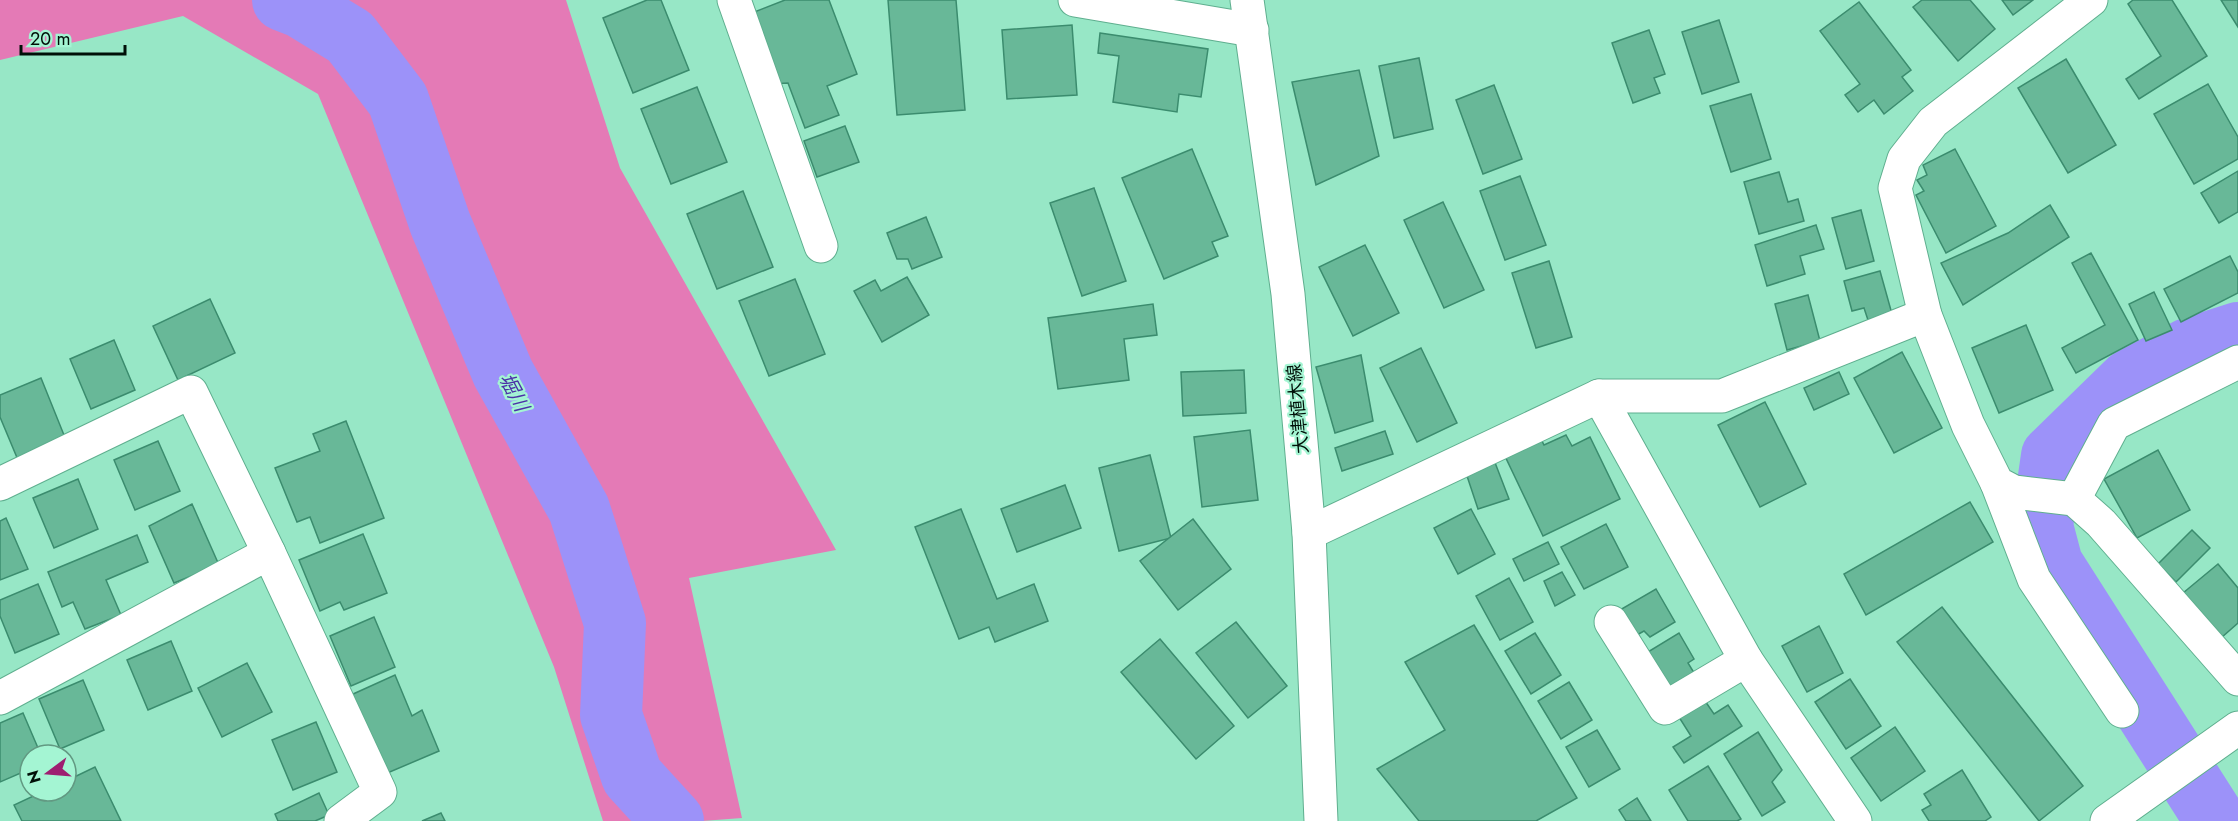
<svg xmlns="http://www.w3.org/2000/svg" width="2238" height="821" font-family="Jost,'Noto Sans JP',sans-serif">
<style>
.forest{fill:#e47ab6}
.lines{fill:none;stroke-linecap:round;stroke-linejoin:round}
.river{stroke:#9c92f9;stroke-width:62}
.building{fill:#68b898;stroke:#3b8c6e;stroke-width:1.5}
.minor-casing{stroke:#5faf8f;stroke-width:35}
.primary-casing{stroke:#5faf8f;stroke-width:35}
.minor{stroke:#fff;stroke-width:33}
.primary{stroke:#fff;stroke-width:33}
.labels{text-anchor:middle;stroke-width:4.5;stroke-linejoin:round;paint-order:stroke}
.street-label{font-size:18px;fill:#001008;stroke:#a4f5d3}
.water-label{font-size:20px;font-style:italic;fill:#4c31a7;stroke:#a4f5d3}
</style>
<rect width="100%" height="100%" fill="#97e7c6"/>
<path class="forest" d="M0,0H566L620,168L836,550L689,578L742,818L702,821H603L554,667L318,94L183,16L0,60Z"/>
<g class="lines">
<g class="river">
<path d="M283,0L301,7L350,37L398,100L440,223L503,373L579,509L615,623L611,715L632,776L673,821"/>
<path d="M2216,821L2052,564L2042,526L2052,456L2130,380L2188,349L2238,333"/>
</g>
</g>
<g class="building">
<path d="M647,0H661L689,70L633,93L603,18Z"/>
<path d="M785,0H829L857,74L827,86L839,115L805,128L788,83L770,84L744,16Z"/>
<path d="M888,0H956L965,110L897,115Z"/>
<path d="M1922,0H1970L1995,29L1958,61L1913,7Z"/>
<path d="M2002,0H2033L2013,15Z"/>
<path d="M2133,0H2172L2207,56L2139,99L2126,79L2161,56L2128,4Z"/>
<path d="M2221,0H2238V27Z"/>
<path d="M1859,2L1911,70L1902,77L1913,91L1884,114L1874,100L1858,112L1845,95L1860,84L1820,31Z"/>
<path d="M1719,20L1739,82L1702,94L1682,32Z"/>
<path d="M1072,25L1077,95L1007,99L1002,30Z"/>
<path d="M1649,30L1665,74L1654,78L1660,93L1633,103L1612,43Z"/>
<path d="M1100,33L1208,49L1201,97L1179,94L1177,112L1113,102L1119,56L1098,53Z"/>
<path d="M1419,58L1433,129L1394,138L1379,66Z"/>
<path d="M2066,59L2116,145L2068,173L2018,88Z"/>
<path d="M1359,70L1379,156L1316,185L1292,82Z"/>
<path d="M2208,84L2238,137V159L2194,184L2154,114Z"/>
<path d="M1494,85L1522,159L1483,174L1456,100Z"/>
<path d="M697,87L727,162L671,184L641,109Z"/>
<path d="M1751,94L1771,159L1731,172L1710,106Z"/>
<path d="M845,126L859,162L817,177L804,141Z"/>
<path d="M1192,149L1228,236L1212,242L1218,256L1164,279L1122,178Z"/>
<path d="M1955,149L1996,226L1946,253L1916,195L1924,191L1917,180L1927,175L1923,165Z"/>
<path d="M2238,171V212L2219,223L2201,193Z"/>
<path d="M1779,172L1788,202L1798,199L1804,221L1759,234L1744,182Z"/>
<path d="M1520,176L1546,245L1505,260L1480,191Z"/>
<path d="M1094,188L1126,281L1082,296L1050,203Z"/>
<path d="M743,191L773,267L717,289L687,214Z"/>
<path d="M1443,202L1484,290L1444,308L1404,220Z"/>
<path d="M2050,205L2069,237L1963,305L1941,263L2008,233Z"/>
<path d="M1861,210L1874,261L1846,269L1832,218Z"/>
<path d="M926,217L942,257L912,269L908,259H897L887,233Z"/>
<path d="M1816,225L1824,249L1800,256L1805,274L1767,286L1755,245Z"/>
<path d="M1365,245L1399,313L1353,336L1319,267Z"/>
<path d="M2091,253L2138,340L2076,373L2062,348L2105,325L2072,263Z"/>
<path d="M2230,256L2238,272V293L2181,322L2164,289Z"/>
<path d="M1549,261L1572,337L1536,348L1512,273Z"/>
<path d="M1880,271L1892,314L1868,320L1864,308L1852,311L1844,281Z"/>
<path d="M907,277L929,315L882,342L854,291L875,280L881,291Z"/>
<path d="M795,279L825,354L769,376L739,301Z"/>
<path d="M2154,292L2172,330L2146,341L2129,304Z"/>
<path d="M1808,295L1820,341L1787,350L1775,304Z"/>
<path d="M210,299L235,353L178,380L153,326Z"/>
<path d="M1153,304L1157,335L1124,339L1129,380L1058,389L1048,318Z"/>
<path d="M2026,325L2053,390L1999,413L1972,348Z"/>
<path d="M114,340L135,390L91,409L70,359Z"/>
<path d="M1421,348L1457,423L1417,442L1380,368Z"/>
<path d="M1902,352L1942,428L1894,453L1854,378Z"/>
<path d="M1361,355L1373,421L1335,433L1316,367Z"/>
<path d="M1244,370L1246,413L1183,416L1181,372Z"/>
<path d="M1839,372L1849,394L1814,410L1804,388Z"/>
<path d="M41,378L66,440L18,460L0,417V395Z"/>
<path d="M1765,402L1806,484L1760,507L1718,425Z"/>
<path d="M346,421L384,518L320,543L310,517L297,522L275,468L320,451L313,434Z"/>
<path d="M1250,430L1258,500L1202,507L1194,437Z"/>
<path d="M1385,431L1393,454L1342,471L1335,448Z"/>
<path d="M1566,435L1572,446L1590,437L1620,499L1543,536L1504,454L1540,437L1544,445Z"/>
<path d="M158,441L180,491L135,510L114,460Z"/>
<path d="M2158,450L2190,510L2137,538L2104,479Z"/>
<path d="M1150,455L1171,538L1119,551L1099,468Z"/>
<path d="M1494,460L1509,499L1478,509L1465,470Z"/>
<path d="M78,479L98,529L54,548L33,498Z"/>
<path d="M1065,485L1081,528L1017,552L1001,509Z"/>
<path d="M1970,502L1993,542L1866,615L1844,574Z"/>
<path d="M192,504L219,565L174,583L149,526Z"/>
<path d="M961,509L997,599L1034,584L1048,621L995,642L989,627L959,639L915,527Z"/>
<path d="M1471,509L1495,554L1458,574L1434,528Z"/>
<path d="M6,518L28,569L0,580V521Z"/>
<path d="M1193,519L1231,569L1178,610L1140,561Z"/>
<path d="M1606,524L1628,567L1584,589L1561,547Z"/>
<path d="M2192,530L2210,548L2176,582L2158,564Z"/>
<path d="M363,534L387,593L344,610L340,602L320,611L299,560Z"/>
<path d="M137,535L148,562L106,580L121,615L85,629L73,602L62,607L48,572Z"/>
<path d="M1548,542L1559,564L1524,581L1513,559Z"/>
<path d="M2218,564L2238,588V623L2221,638L2183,593Z"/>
<path d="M1562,572L1575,595L1555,606L1544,581Z"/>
<path d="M1509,578L1533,622L1500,640L1476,596Z"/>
<path d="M38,584L59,634L15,653L0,616V600Z"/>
<path d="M1656,589L1675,622L1650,637L1644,631L1628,640L1613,614Z"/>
<path d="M1942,607L2083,786L2039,821L1897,642Z"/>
<path d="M374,617L395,667L351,686L330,636Z"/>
<path d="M1236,622L1287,686L1248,718L1196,653Z"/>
<path d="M1474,625L1577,798L1536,821H1419L1377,769L1445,730L1405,662Z"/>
<path d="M1819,626L1843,673L1807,692L1782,646Z"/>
<path d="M1535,633L1561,675L1531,694L1505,651Z"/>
<path d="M1679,633L1694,659L1688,663L1696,676L1661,697L1638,658Z"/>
<path d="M1160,639L1234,726L1196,759L1121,672Z"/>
<path d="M171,641L192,691L148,710L127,660Z"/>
<path d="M247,663L272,712L222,737L198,688Z"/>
<path d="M395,675L412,716L422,710L439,751L385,774L351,695Z"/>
<path d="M1850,679L1881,726L1846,749L1815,702Z"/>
<path d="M83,680L104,730L60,749L39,699Z"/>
<path d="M1569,682L1592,720L1561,739L1538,701Z"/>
<path d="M1703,698L1714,714L1728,705L1742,726L1684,763L1673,747L1691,736L1677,714Z"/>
<path d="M23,713L41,755H30V769L0,782V723Z"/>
<path d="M316,722L337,772L293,790L272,740Z"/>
<path d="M1895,727L1925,771L1881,801L1851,758Z"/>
<path d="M1597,730L1620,769L1589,787L1566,747Z"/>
<path d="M1758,732L1782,770L1772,782L1785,802L1762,816L1724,754Z"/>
<path d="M1708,766L1741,819L1737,821H1688L1669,790Z"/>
<path d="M95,767L121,821H22L14,805L44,791H66V781Z"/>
<path d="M1962,770L1991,817L1985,821H1929L1922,810L1931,805L1924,794Z"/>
<path d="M319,793L329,815L315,821H278L275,814Z"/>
<path d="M1637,798L1651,821H1626L1619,810Z"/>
<path d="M441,813L445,821H422Z"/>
</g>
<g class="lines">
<g class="minor-casing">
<g id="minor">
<path d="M734,0L821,246"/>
<path d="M1075,0L1252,30"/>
<path d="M2091,0L1933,122L1904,159L1895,188L1925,315L1968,425L1997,483L2014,492L2074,499L2101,523L2238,679"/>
<path d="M1599,396L1746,660L1855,821"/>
<path d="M1997,483L2034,579L2122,711"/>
<path d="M0,484L191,392L269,553"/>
<path d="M2074,499L2114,424L2238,362"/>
<path d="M1309,533L1599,396H1722L1925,315"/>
<path d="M1611,622L1665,708L1746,660"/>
<path d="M0,698L269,553L380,792L341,821"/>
<path d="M2107,821L2238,728"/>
</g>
</g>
<g class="primary-casing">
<path id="primary" d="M1247,0L1288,294L1309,533L1321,821"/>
</g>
<use href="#minor" class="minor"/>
<use href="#primary" class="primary"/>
</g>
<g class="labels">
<g class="street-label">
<text transform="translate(1298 409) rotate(-95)" y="6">大津植木線</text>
</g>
<g class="water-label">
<text transform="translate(514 392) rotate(62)" y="7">堀川</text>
</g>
</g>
<g transform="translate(48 773) rotate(254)"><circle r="28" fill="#a4f5d3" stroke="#629982" stroke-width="1.5"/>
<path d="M0-4.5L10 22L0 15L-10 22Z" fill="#9e1e71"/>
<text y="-9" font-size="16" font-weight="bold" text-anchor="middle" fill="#001008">N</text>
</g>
<path d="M21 45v9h104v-9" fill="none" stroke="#001008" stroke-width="3"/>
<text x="30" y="45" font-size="18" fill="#001008" stroke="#a4f5d3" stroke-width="4.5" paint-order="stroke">20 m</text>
</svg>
